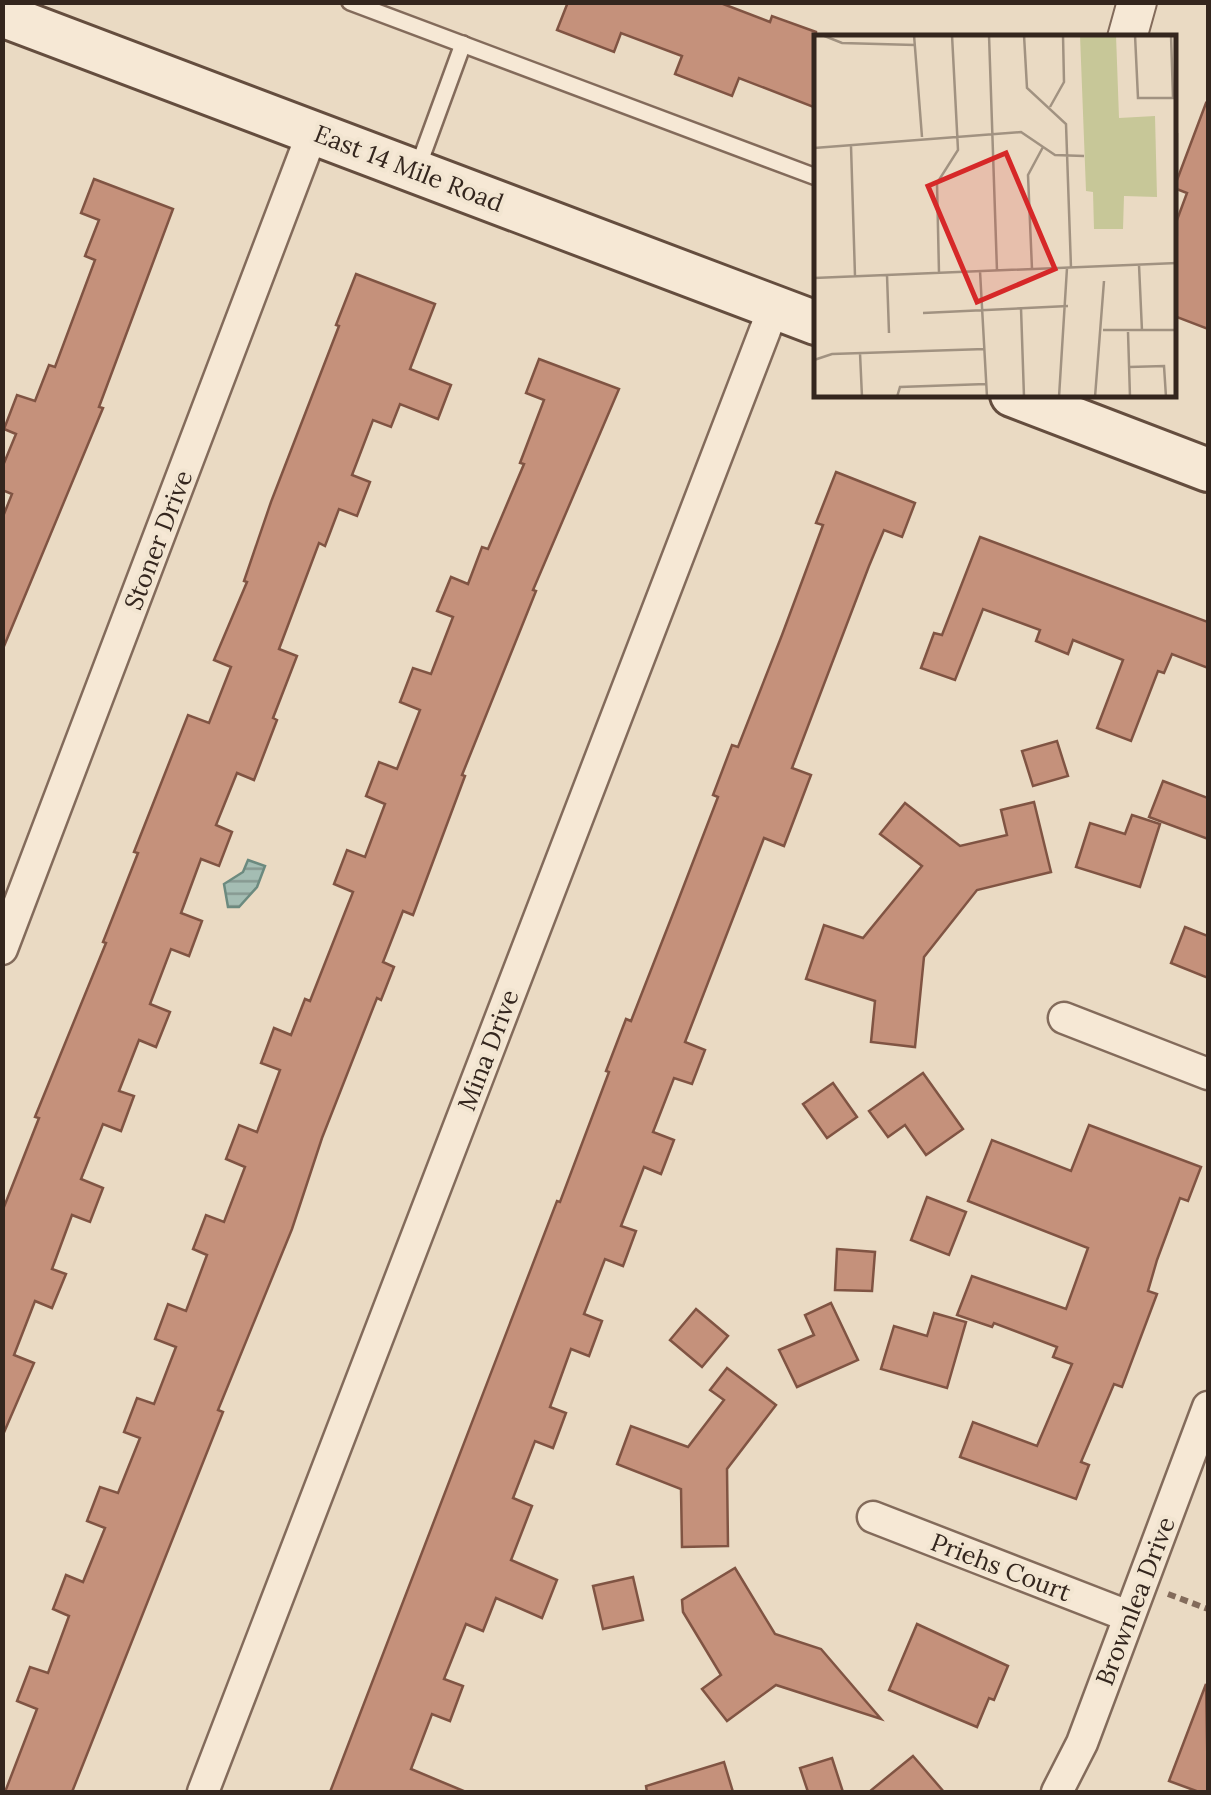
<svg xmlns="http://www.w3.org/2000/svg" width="1211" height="1795" font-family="Lora,serif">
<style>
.water{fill:url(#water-rules);stroke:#6c8a7f;stroke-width:2.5}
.building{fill:#c5917b;stroke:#805443;stroke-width:2.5}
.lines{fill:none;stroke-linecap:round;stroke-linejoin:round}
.service-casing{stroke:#836b5b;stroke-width:20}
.minor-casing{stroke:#836b5b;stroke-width:35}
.tertiary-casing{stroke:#836b5b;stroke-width:42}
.secondary-casing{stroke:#644d3e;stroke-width:48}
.path{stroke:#836b5b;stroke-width:6;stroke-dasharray:8 5;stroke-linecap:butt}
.service{stroke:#f6e8d5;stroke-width:15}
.minor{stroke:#f6e8d5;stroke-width:30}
.tertiary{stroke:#f6e8d5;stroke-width:38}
.secondary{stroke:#f6e8d5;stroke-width:42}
.labels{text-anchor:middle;stroke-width:8;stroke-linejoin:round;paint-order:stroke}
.street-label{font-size:25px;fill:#34261e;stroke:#f2e5d1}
.inset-road{fill:none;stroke:#a19281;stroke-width:2.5}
.view{fill:#d62828;fill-opacity:0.15;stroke:#d62828;stroke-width:5}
.inset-edge{fill:none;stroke:#34261e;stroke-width:5}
</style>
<defs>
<pattern id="water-rules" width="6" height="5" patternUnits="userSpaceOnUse" patternTransform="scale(2.5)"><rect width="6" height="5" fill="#a4bdb3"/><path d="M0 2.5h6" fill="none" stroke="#869991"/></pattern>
</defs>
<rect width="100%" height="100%" fill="#eadac3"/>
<path class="water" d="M248,860L265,866L257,887L239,907H228L224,884L243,872Z"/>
<g class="building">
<path d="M568,2H718L770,22L772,16L816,32V108L739,78L732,96L675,74L682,56L621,33L614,52L557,30Z"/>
<path d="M1206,103L1208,104V329L1174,316V228L1187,193L1174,188Z"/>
<path d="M94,179L173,209L99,407L103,408L2,651V519L12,494L2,490V468L16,434L4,429L17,395L35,401L49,365L55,367L95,260L85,256L99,220L81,213Z"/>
<path d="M356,274L435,304L410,369L451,385L438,419L400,404L391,427L373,420L352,475L370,482L357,516L339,509L325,546L319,543L279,649L297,656L273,718L277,720L254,780L237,773L216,825L232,832L219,866L201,859L181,913L202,921L189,956L171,949L150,1004L170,1012L156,1047L139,1040L119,1091L134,1096L121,1131L103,1124L81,1179L103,1188L90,1222L72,1215L52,1269L66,1274L52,1308L35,1301L14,1355L34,1363L2,1437V1212L39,1118L35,1117L106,943L103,942L138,853L134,852L188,715L209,723L231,667L214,660L247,582L244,581L271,502L339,326L336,325Z"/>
<path d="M539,359L619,389L533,590L536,591L462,775L465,776L413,915L403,911L383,962L394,967L381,1000L377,998L322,1138L292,1229L218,1410L223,1412L72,1792H5L37,1709L17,1701L30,1667L48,1673L69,1616L53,1609L66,1575L83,1582L105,1528L87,1521L100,1487L118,1493L140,1438L124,1432L137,1398L154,1404L176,1347L155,1339L168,1304L186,1311L207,1255L193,1249L206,1215L224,1222L245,1167L226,1159L239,1125L257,1132L280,1070L261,1063L274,1028L291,1035L305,999L310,1001L353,892L334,884L347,850L365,857L385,804L366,796L379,762L397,769L420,710L400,702L413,668L431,674L453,617L437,611L451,577L468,584L482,547L488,549L524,464L520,463L544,400L526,393Z"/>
<path d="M836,472L915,503L902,537L884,530L869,566L792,768L811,775L784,846L764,838L685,1042L705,1050L692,1084L674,1078L653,1132L674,1140L661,1174L644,1167L621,1226L636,1231L623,1266L605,1259L584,1314L602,1321L589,1356L571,1349L550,1407L566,1413L553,1448L535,1441L513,1498L532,1506L511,1560L557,1580L542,1618L496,1598L483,1631L466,1624L444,1679L463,1686L450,1721L432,1714L411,1769L466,1792H330L557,1201L560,1202L609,1072L606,1071L626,1019L631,1021L676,906L718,797L713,795L732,745L738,747L782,635L823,525L816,523Z"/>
<path d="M980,537L1208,622V668L1172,654L1164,673L1158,671L1131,741L1097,728L1123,660L1073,640L1068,654L1036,641L1040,630L983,609L955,680L921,668L934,633L942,635Z"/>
<path d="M1057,741L1068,776L1033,786L1022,751Z"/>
<path d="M1163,781L1208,798V839L1149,817Z"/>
<path d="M1034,802L1051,872L977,890L924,957L915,1047L871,1042L875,1001L806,979L824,925L863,938L922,866L880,834L905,803L960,846L1007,835L1001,810Z"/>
<path d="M1132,815L1160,824L1140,887L1076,867L1090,823L1125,834Z"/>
<path d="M1185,927L1208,936V978L1171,963Z"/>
<path d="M923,1073L963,1129L926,1155L905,1125L888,1137L869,1111Z"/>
<path d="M833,1083L857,1117L827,1138L803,1104Z"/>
<path d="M1089,1125L1201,1167L1188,1201L1180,1198L1157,1260L1148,1291L1157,1294L1122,1387L1114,1384L1081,1462L1089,1465L1076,1499L960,1457L973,1422L1037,1446L1072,1364L1053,1357L1057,1347L994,1323L992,1327L957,1315L972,1276L1066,1309L1088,1248L968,1201L992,1140L1071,1171Z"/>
<path d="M927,1197L966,1212L949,1255L911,1240Z"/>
<path d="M837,1249L875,1252L872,1291L835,1290Z"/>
<path d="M831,1303L858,1360L797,1387L779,1350L814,1335L805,1315Z"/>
<path d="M696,1309L728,1336L702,1367L670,1340Z"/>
<path d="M934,1313L966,1322L947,1388L881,1369L894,1326L927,1336Z"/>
<path d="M727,1368L776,1405L727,1469L728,1546L682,1547L681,1489L617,1464L631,1426L688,1447L724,1400L710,1390Z"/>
<path d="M735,1568L775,1634L821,1649L881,1719L776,1685L727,1721L702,1689L721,1675L683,1612L682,1600Z"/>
<path d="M633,1577L643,1620L603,1629L593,1586Z"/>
<path d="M917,1624L1008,1666L994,1700L989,1698L977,1727L889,1690Z"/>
<path d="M1206,1684L1208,1792H1199L1169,1781Z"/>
<path d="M913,1756L944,1792H869Z"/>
<path d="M832,1758L843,1792H808L800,1768Z"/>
<path d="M724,1762L733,1792H647L646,1786Z"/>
</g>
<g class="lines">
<g class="service-casing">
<g id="service">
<path d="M350,2L816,177"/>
<path d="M418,167L463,44"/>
</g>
</g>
<g class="minor-casing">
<g id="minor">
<path d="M2,949L313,131"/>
<path d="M1064,1018L1208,1074"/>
<path d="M873,1517L1128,1616"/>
<path d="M203,1792L774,307"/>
<path d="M1057,1792L1082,1743L1208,1407"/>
</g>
</g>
<g class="tertiary-casing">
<path id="tertiary" d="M1127,38L1137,2"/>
</g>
<g class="secondary-casing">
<g id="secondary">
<path d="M2,15L816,323"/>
<path d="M1012,395L1208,470"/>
</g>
</g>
<path class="path" d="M1168,1594L1208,1609"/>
<use href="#service" class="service"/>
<use href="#minor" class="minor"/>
<use href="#tertiary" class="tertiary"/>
<use href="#secondary" class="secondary"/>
</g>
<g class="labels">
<g class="street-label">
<text transform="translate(409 168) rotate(21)" y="9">East 14 Mile Road</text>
<text transform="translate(158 540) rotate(-69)" y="9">Stoner Drive</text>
<text transform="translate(488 1050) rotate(-69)" y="9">Mina Drive</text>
<text transform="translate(1001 1567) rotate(21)" y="9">Priehs Court</text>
<text transform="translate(1135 1601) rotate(-69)" y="9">Brownlea Drive</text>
</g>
</g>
<g transform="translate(814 35)">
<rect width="362" height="362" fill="#eadac3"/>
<path d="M266,0H302L305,83L341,81L343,162L310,161L309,194H280L279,157L272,156Z" fill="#c7c798"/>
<path class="inset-road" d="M8,0L28,8L101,10M100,0L108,102M175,0L183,236M210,0L213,53L252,89L257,233M321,0L324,63H363M357,0L359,63M236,72L250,47L249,0M363,98V201M37,111L41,241M0,113L207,97L241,120L270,121M325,230L328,296M218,234L214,140L229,112M166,236L173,362M125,238L123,148L144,115L138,0M73,240L75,298M0,243L363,228M207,273L210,362M109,278L254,271M289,295H363M314,297L316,362M46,318L48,362M0,325L18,319L171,314M315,332L350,331L352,362M83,362L86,352L172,349M245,362L253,233M281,362L290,246"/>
<path class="view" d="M192,118L241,234L163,267L114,151Z"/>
<rect width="362" height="362" class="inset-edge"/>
</g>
<rect width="1211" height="1795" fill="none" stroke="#34261e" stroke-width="10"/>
</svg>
